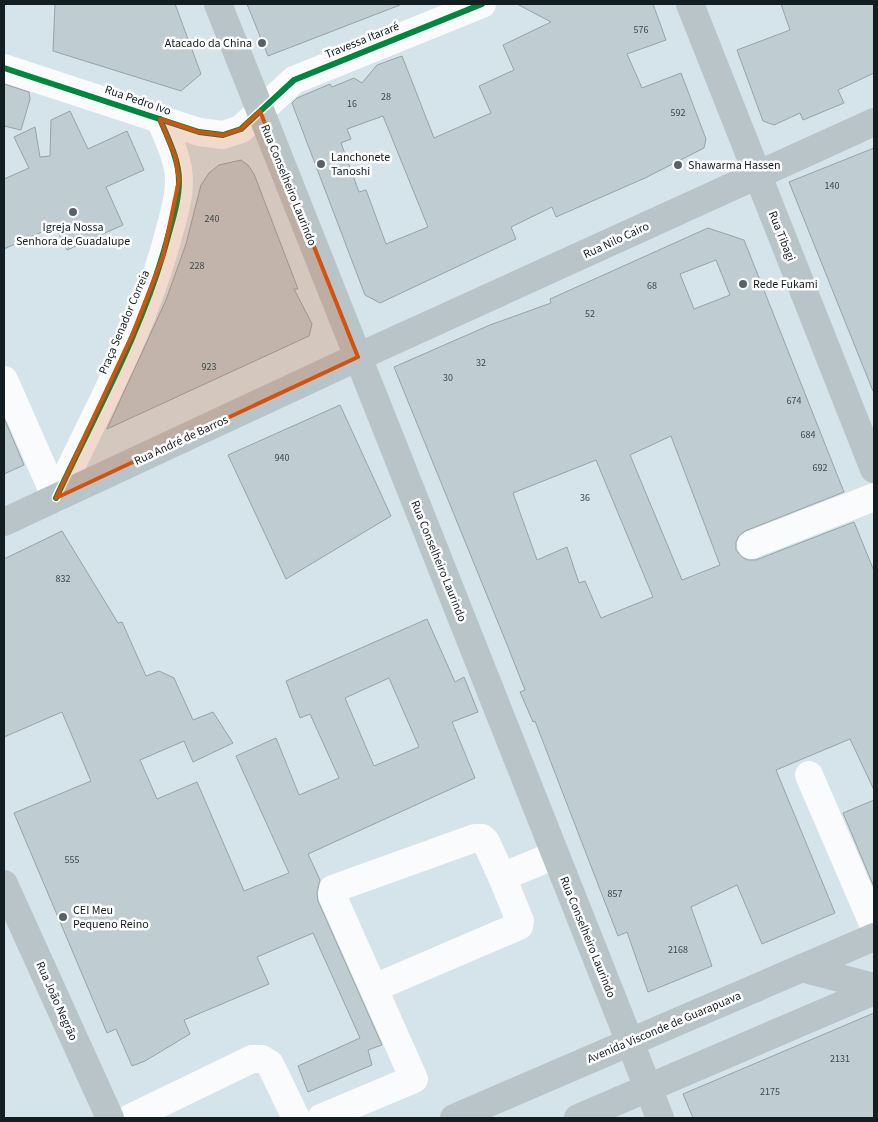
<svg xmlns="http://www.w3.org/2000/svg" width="878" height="1122" font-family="'Source Sans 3',sans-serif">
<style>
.building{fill:#bfccd1;stroke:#97a3a8;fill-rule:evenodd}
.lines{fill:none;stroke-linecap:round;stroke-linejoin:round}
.minor{stroke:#f9fbfc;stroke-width:28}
.major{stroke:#b9c4c8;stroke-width:28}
.cycleway-casing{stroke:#fff;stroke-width:9}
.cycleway{stroke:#00873e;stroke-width:6}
.marked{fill:#d3530e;fill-opacity:0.2;stroke:#d3530e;stroke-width:4;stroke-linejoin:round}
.poi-dot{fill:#576368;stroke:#fff;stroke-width:2}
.labels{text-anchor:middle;stroke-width:5;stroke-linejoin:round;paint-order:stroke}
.number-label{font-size:10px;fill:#3e4a4e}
.street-label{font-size:12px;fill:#131e22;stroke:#fff}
.poi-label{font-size:12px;fill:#131e22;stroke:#fff;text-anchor:start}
</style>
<rect width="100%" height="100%" fill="#d4e4ea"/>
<g class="building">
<path d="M55,4H175L201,74L181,91L53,51Z"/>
<path d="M247,4H400V5L268,56Z"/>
<path d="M517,4H653L666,40L627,54L642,88L681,73L706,139L704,148L645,178L556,217L552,207L511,227L516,239L380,303L365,295L292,103L297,98L330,84L332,87L354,78L362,83L377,65L402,56L434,138L491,113L479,86L514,70L503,45L551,22ZM383,116L428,227L386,244L366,190L359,192L341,143L351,139L347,129Z"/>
<path d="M781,4H874V73L838,90L844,103L803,120L800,113L774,125L763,121L737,50L790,30Z"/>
<path d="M4,84L29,92L30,99L21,130L4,126Z"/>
<path d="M70,111L88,149L127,131L144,170L106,187L123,225L67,250L55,226L4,249V179L29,168L14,137L35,127L40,157L50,156L51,120Z"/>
<path d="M874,148V391H873L789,182Z"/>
<path d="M241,160L248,165L254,174L298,289H294L312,324L309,336L107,429L166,300L186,244L201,185L209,173L219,165Z"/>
<path d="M708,228L744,240L844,492L745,531L739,536L736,542V550L742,557L748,560H756L854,522L874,571V790L850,739L776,770L835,913L762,944L737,885L691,907L712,966L648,992L627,932L618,936L535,721L533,722L520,692L525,690L506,642L394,367L490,325L551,303L550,299ZM716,260L730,295L694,309L680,274ZM671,436L720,565L682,580L630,455ZM596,460L653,597L601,618L585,581L579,583L567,547L537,560L513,493Z"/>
<path d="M340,405L391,516L286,579L228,455Z"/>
<path d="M4,418L24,465L4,474Z"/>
<path d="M62,531L118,623L122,622L146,676L159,671L174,678L193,720L213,712L233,743L193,762L184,741L140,760L157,799L197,782L244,891L289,873L236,756L276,738L299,795L339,778L310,714L300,718L286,681L427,619L455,682L464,677L478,712L452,722L475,778L308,854L320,880L317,892L318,901L382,1045L368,1050L372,1065L308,1092L298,1066L360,1038L313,933L257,957L269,984L184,1020L190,1034L145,1061L132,1066L116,1029L107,1033L14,813L91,781L62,712L4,737V559ZM389,678L419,747L374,766L345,698Z"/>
<path d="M874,800V887L843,813Z"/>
<path d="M874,1013V1118H693L683,1094Z"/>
</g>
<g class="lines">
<g class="minor">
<path d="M4,68L199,132L223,135L241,129L294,80L482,4"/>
<path d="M4,380L56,498"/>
<path d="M56,498C95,414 143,330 167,240C172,221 179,201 179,181C179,159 168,139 160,119"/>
<path d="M751,545L874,497"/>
<path d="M809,775L874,926"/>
<path d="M374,988L519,926L520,921L502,877"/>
<path d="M130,1118L252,1059H262L270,1064L296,1118"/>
<path d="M321,1118L414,1079L332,895L333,889L475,838H482L486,842L502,877L555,855"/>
</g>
<g class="major">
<path d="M218,4L660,1118"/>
<path d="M690,4L874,469"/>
<path d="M4,522L358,357L874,122"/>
<path d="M4,884L110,1118"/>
<path d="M801,968L874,987"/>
<path d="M454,1118L874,937"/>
<path d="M578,1118L874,991"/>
</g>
<g class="cycleway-casing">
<g id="cycleway">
<path d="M4,68L199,132L223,135L241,129L294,80L482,4"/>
<path d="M56,498C95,414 143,330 167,240C172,221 179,201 179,181C179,159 168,139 160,119"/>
</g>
</g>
<use href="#cycleway" class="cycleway"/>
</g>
<path class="marked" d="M260,111L358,357L56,498L133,333L163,256L179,180L175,156L160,119L199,132L223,135L241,129Z"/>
<g class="poi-dot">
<circle cx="262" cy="43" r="5"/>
<circle cx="321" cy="164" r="5"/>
<circle cx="678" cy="165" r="5"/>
<circle cx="73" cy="212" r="5"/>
<circle cx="743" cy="284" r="5"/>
<circle cx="63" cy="917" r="5"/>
</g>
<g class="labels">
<g class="number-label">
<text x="641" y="33">576</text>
<text x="386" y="100">28</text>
<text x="352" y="107">16</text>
<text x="678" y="116">592</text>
<text x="832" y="189">140</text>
<text x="212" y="222">240</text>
<text x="197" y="269">228</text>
<text x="652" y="289">68</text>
<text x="590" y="317">52</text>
<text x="481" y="366">32</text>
<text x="209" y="370">923</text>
<text x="448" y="381">30</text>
<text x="794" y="404">674</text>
<text x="808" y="438">684</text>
<text x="282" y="461">940</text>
<text x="820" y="471">692</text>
<text x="585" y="501">36</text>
<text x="63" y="582">832</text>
<text x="72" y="863">555</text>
<text x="615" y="897">857</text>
<text x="678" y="953">2168</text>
<text x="840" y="1062">2131</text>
<text x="770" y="1095">2175</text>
</g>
<g class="street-label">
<text transform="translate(362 40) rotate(-22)" y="4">Travessa Itararé</text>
<text transform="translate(138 100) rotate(19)" y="4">Rua Pedro Ivo</text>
<text transform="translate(289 185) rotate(68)" y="4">Rua Conselheiro Laurindo</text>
<text transform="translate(782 236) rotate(68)" y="4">Rua Tibagi</text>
<text transform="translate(616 240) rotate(-25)" y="4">Rua Nilo Cairo</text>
<text transform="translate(124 322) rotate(-67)" y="4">Praça Senador Correia</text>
<text transform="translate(181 440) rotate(-25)" y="4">Rua André de Barros</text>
<text transform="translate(439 561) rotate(68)" y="4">Rua Conselheiro Laurindo</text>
<text transform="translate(588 937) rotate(68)" y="4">Rua Conselheiro Laurindo</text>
<text transform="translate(57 1001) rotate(66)" y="4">Rua João Negrão</text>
<text transform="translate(664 1027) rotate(-23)" y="4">Avenida Visconde de Guarapuava</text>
</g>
<g class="poi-label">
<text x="252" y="47" text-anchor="end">Atacado da China</text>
<text x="331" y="161">Lanchonete<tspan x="331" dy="14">Tanoshi</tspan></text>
<text x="688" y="169">Shawarma Hassen</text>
<text x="73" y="231" text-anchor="middle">Igreja Nossa<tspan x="73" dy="14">Senhora de Guadalupe</tspan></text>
<text x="753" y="288">Rede Fukami</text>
<text x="73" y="914">CEI Meu<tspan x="73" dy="14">Pequeno Reino</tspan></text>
</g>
</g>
<rect width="878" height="1122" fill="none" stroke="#131e22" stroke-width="10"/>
</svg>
